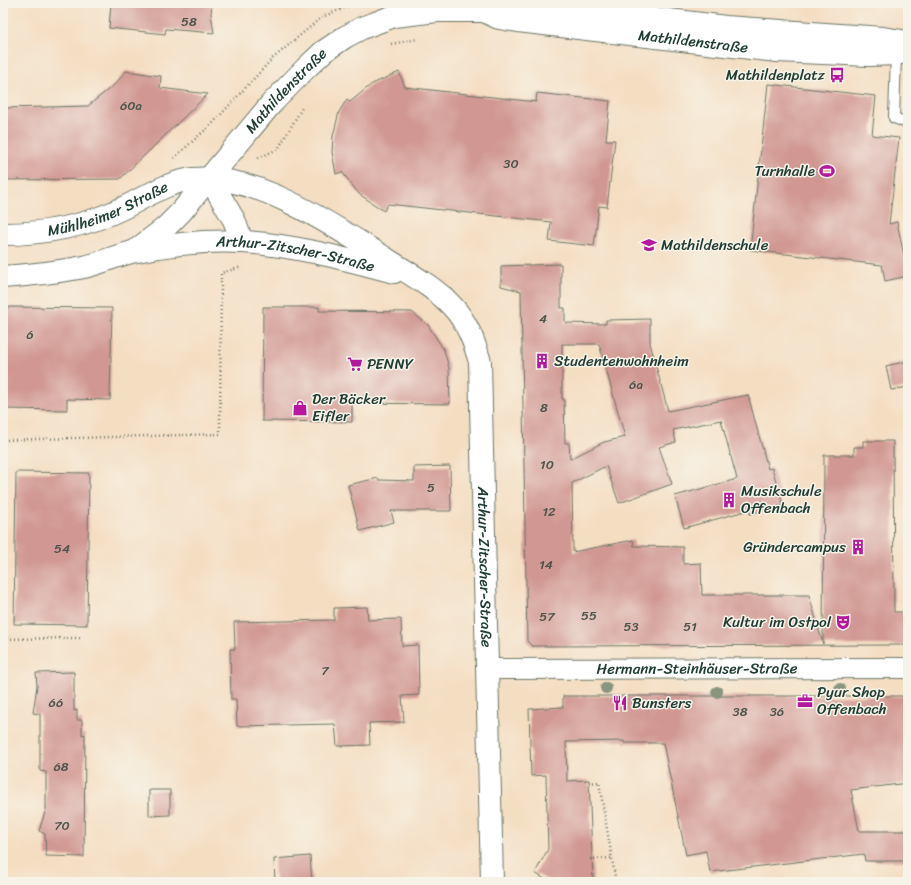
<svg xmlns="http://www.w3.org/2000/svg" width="911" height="885" font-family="Sriracha,sans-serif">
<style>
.building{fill:#d19893;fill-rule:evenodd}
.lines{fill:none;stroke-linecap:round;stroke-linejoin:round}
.service-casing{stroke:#6a7566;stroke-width:12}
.minor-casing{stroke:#6a7566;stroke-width:22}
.secondary-casing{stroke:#6a7566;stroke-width:24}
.primary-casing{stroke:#6a7566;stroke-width:24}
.path{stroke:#6a7566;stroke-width:2.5;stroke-dasharray:1 3;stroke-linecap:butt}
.service{stroke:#fff;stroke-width:10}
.minor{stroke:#fff;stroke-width:20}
.secondary{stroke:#fff;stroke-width:22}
.primary{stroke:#fff;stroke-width:22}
.tree{fill:#89957d}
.labels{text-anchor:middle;stroke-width:3;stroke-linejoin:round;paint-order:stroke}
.number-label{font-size:13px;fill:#4c544c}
.street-label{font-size:15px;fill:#1f3d34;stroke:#f7f3e8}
.poi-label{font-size:15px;fill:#1f3d34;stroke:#f7f3e8;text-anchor:start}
</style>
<rect width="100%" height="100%" fill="#f7f3e8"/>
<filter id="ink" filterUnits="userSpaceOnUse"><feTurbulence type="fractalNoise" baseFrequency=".025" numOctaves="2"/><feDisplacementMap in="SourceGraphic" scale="8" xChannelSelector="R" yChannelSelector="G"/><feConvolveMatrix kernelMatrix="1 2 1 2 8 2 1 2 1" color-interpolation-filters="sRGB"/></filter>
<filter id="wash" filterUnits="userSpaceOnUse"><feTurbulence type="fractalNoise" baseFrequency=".012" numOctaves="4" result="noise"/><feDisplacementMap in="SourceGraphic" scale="16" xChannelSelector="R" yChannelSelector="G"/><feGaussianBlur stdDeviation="0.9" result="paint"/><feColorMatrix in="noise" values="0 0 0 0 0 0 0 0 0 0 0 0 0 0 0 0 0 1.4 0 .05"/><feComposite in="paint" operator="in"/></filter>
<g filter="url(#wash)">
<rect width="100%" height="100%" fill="#f4dec2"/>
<g id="blocks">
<g class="building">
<path d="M111,3H212L211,14L214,33L166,29L165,34L109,28Z"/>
<path d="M126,71L161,76L160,88L208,94L120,179L3,180V108L88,106L115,84Z"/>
<path d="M399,72L405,87L536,102L537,93L610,101L606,140H615L607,207L599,206L594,246L549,241L551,222L388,204L384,211L359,194L342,172L336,174L332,152L333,136L339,112L347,99L350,102L372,84Z"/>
<path d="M768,84L876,96L872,135L899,138L889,224L897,222L908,276L885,281L882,265L750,250Z"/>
<path d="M561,264V308H565V323L606,324V320L650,319V343L668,411L748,395L768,469L772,468L783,505L750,514L749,510L684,528L675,496L737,479L721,420L673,430L676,442L659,447L672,484L619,503L606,466L572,483L573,552L633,540L634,546L683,547V564L701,563L702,595H809L823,644L824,455H854V447H863V441H893L894,612H908V645L532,646L527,641L521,291L501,286V266ZM562,344H599L625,437L604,442L570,459L569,443H565L564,399H562Z"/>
<path d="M3,307L112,308L110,400L67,399V410L3,409Z"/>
<path d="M263,307H319V311L412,312L428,325L444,350L449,368L450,404L352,403V422L262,421Z"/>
<path d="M908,361V387L891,390L886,366Z"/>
<path d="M450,466L451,511H391L394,522L360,531L348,485L378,478L379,480L414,481V467Z"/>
<path d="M16,472L89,473L87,625L14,624Z"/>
<path d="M367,607L368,620L401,619L402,646L418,645L419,695L402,696L404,722L369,723L370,745L337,746L335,724L237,726L236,699H231L230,649H235L234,622L334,620V608Z"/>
<path d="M74,672V711L77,710V720H82V735L85,734L84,857L46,856L45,834L39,831L46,809V772L40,771V714L33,713L37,686L36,673Z"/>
<path d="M563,696H908V783L851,790L859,831H908V853H906V861H865L864,854L710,872L706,851L686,855L663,743H624V741L566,742L567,781L589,780L593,882H550L535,873L548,849L546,775L531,776L529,709L563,707Z"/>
<path d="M149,790H170V815L149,816Z"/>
<path d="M310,856L312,882H275L274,859Z"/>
</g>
</g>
</g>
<g filter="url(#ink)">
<use href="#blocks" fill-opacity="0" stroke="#6a7566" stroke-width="1"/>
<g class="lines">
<g class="service-casing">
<path id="service" d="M896,54L894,118L908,123"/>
</g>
<g class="minor-casing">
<g id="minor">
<path id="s1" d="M487,669L908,668"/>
</g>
</g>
<g class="secondary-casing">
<g id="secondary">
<path id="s2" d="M486,12L499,18L518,21L777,51L869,55L896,54L908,51"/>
<path d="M210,179L234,220L242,242"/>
<path id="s3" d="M135,251L165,228L181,212L271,104L306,68L323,52L345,37L362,28L394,16L437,11H481L502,6L547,5L726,27L883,38L908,42"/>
</g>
</g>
<g class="primary-casing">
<g id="primary">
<path id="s4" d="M3,234C44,234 86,226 123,208C146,197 167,182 193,179C256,172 337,228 388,260C410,274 434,287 452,306C467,322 474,341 480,362L492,882"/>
<path id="s5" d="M3,277C30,275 58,272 84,267C102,263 119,254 137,251C171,244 208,240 243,242C294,245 345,259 394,272"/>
</g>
</g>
<g class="path">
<path d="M391,44L418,39"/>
<path d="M174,158L213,123L272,59L322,17L356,3"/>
<path d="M258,158L278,149L302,108"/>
<path d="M3,440L220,434L221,273L242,267"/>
<path d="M3,639L81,638"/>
<path d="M589,783L599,782L616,882"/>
<path d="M590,859L612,858"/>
</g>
<use href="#service" class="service"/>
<use href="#minor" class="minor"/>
<use href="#secondary" class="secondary"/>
<use href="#primary" class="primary"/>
</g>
<g class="tree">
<circle cx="606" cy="688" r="6"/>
<circle cx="840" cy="689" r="6"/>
<circle cx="717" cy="692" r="6"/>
</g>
</g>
<defs>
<g id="bus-bare" transform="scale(1.2)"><path d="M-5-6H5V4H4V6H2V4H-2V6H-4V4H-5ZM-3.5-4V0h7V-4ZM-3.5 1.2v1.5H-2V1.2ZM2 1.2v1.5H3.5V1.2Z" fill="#b5179e" stroke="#f7f3e8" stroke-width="2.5" paint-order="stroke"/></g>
<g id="stadium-bare" transform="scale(1.2)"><path d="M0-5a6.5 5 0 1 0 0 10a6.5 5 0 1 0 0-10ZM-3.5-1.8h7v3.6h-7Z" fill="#b5179e" stroke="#f7f3e8" stroke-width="2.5" paint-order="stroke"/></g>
<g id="school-bare" transform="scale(1.2)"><path d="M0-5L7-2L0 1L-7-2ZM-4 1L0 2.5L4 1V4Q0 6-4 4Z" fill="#b5179e" stroke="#f7f3e8" stroke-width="2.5" paint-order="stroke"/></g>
<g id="building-bare" transform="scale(1.2)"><path d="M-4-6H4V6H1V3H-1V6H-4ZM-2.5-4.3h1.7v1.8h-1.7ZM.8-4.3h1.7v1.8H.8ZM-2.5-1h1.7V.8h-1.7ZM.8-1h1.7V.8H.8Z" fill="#b5179e" stroke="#f7f3e8" stroke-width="2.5" paint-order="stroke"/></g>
<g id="supermarket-bare" transform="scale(1.2)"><path d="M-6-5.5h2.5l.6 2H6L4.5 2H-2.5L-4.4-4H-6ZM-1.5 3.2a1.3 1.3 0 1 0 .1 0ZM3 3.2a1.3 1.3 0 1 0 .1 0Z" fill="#b5179e" stroke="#f7f3e8" stroke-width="2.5" paint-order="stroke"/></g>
<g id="shop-bare" transform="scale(1.2)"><path d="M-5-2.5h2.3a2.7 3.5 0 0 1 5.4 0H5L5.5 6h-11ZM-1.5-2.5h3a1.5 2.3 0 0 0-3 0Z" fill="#b5179e" stroke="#f7f3e8" stroke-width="2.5" paint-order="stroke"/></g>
<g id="theatre-bare" transform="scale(1.2)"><path d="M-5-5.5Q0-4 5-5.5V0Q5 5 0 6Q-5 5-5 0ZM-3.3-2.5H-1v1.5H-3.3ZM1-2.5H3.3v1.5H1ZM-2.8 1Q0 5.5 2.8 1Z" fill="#b5179e" stroke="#f7f3e8" stroke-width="2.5" paint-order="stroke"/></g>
<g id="office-bare" transform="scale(1.2)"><path d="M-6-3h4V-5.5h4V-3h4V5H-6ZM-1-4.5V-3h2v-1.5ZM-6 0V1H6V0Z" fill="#b5179e" stroke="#f7f3e8" stroke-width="2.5" paint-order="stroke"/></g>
<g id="restaurant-bare" transform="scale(1.2)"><path d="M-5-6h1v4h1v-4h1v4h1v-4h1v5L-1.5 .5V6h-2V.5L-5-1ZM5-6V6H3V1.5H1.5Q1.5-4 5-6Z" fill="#b5179e" stroke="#f7f3e8" stroke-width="2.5" paint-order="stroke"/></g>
</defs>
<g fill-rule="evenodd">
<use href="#bus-bare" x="837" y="75"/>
<use href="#stadium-bare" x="827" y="171"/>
<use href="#school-bare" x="649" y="245"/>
<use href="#building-bare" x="542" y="361"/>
<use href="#supermarket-bare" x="355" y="364"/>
<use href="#shop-bare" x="300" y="408"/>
<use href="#building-bare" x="729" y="500"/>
<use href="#building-bare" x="858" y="547"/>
<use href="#theatre-bare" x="843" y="622"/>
<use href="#office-bare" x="805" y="701"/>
<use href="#restaurant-bare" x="620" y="703"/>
</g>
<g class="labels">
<g class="number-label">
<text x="189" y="26">58</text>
<text x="131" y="110">60a</text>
<text x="511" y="168">30</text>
<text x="543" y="323">4</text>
<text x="30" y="339">6</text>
<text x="636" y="389">6a</text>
<text x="544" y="412">8</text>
<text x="547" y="469">10</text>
<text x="431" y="492">5</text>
<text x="549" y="516">12</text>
<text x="62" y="553">54</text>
<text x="546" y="569">14</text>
<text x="589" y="620">55</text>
<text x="547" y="621">57</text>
<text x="631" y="631">53</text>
<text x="690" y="631">51</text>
<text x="325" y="675">7</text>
<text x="56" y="707">66</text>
<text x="740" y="716">38</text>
<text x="777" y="716">36</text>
<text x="61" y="771">68</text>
<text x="62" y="830">70</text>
</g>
<g class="street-label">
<text dy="5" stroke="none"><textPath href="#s2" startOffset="210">Mathildenstraße</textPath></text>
<text dy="5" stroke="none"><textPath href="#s3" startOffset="221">Mathildenstraße</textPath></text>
<text dy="5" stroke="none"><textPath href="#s4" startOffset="109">Mühlheimer Straße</textPath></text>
<text dy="5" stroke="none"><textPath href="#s5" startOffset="297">Arthur-Zitscher-Straße</textPath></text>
<text dy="5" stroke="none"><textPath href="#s4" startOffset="762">Arthur-Zitscher-Straße</textPath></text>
<text dy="5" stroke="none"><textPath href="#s1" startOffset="210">Hermann-Steinhäuser-Straße</textPath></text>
</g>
<g class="poi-label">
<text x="825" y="80" text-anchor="end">Mathildenplatz</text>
<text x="815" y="176" text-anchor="end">Turnhalle</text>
<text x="661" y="250">Mathildenschule</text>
<text x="554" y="366">Studentenwohnheim</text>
<text x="367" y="369">PENNY</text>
<text x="312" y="404">Der Bäcker<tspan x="312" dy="17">Eifler</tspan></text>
<text x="741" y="496">Musikschule<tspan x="741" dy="17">Offenbach</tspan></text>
<text x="846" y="552" text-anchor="end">Gründercampus</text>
<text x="831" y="627" text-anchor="end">Kultur im Ostpol</text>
<text x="817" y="697">Pyur Shop<tspan x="817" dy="17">Offenbach</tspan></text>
<text x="632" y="708">Bunsters</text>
</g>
</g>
<rect width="911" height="885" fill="none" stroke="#f7f3e8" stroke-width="16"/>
</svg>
